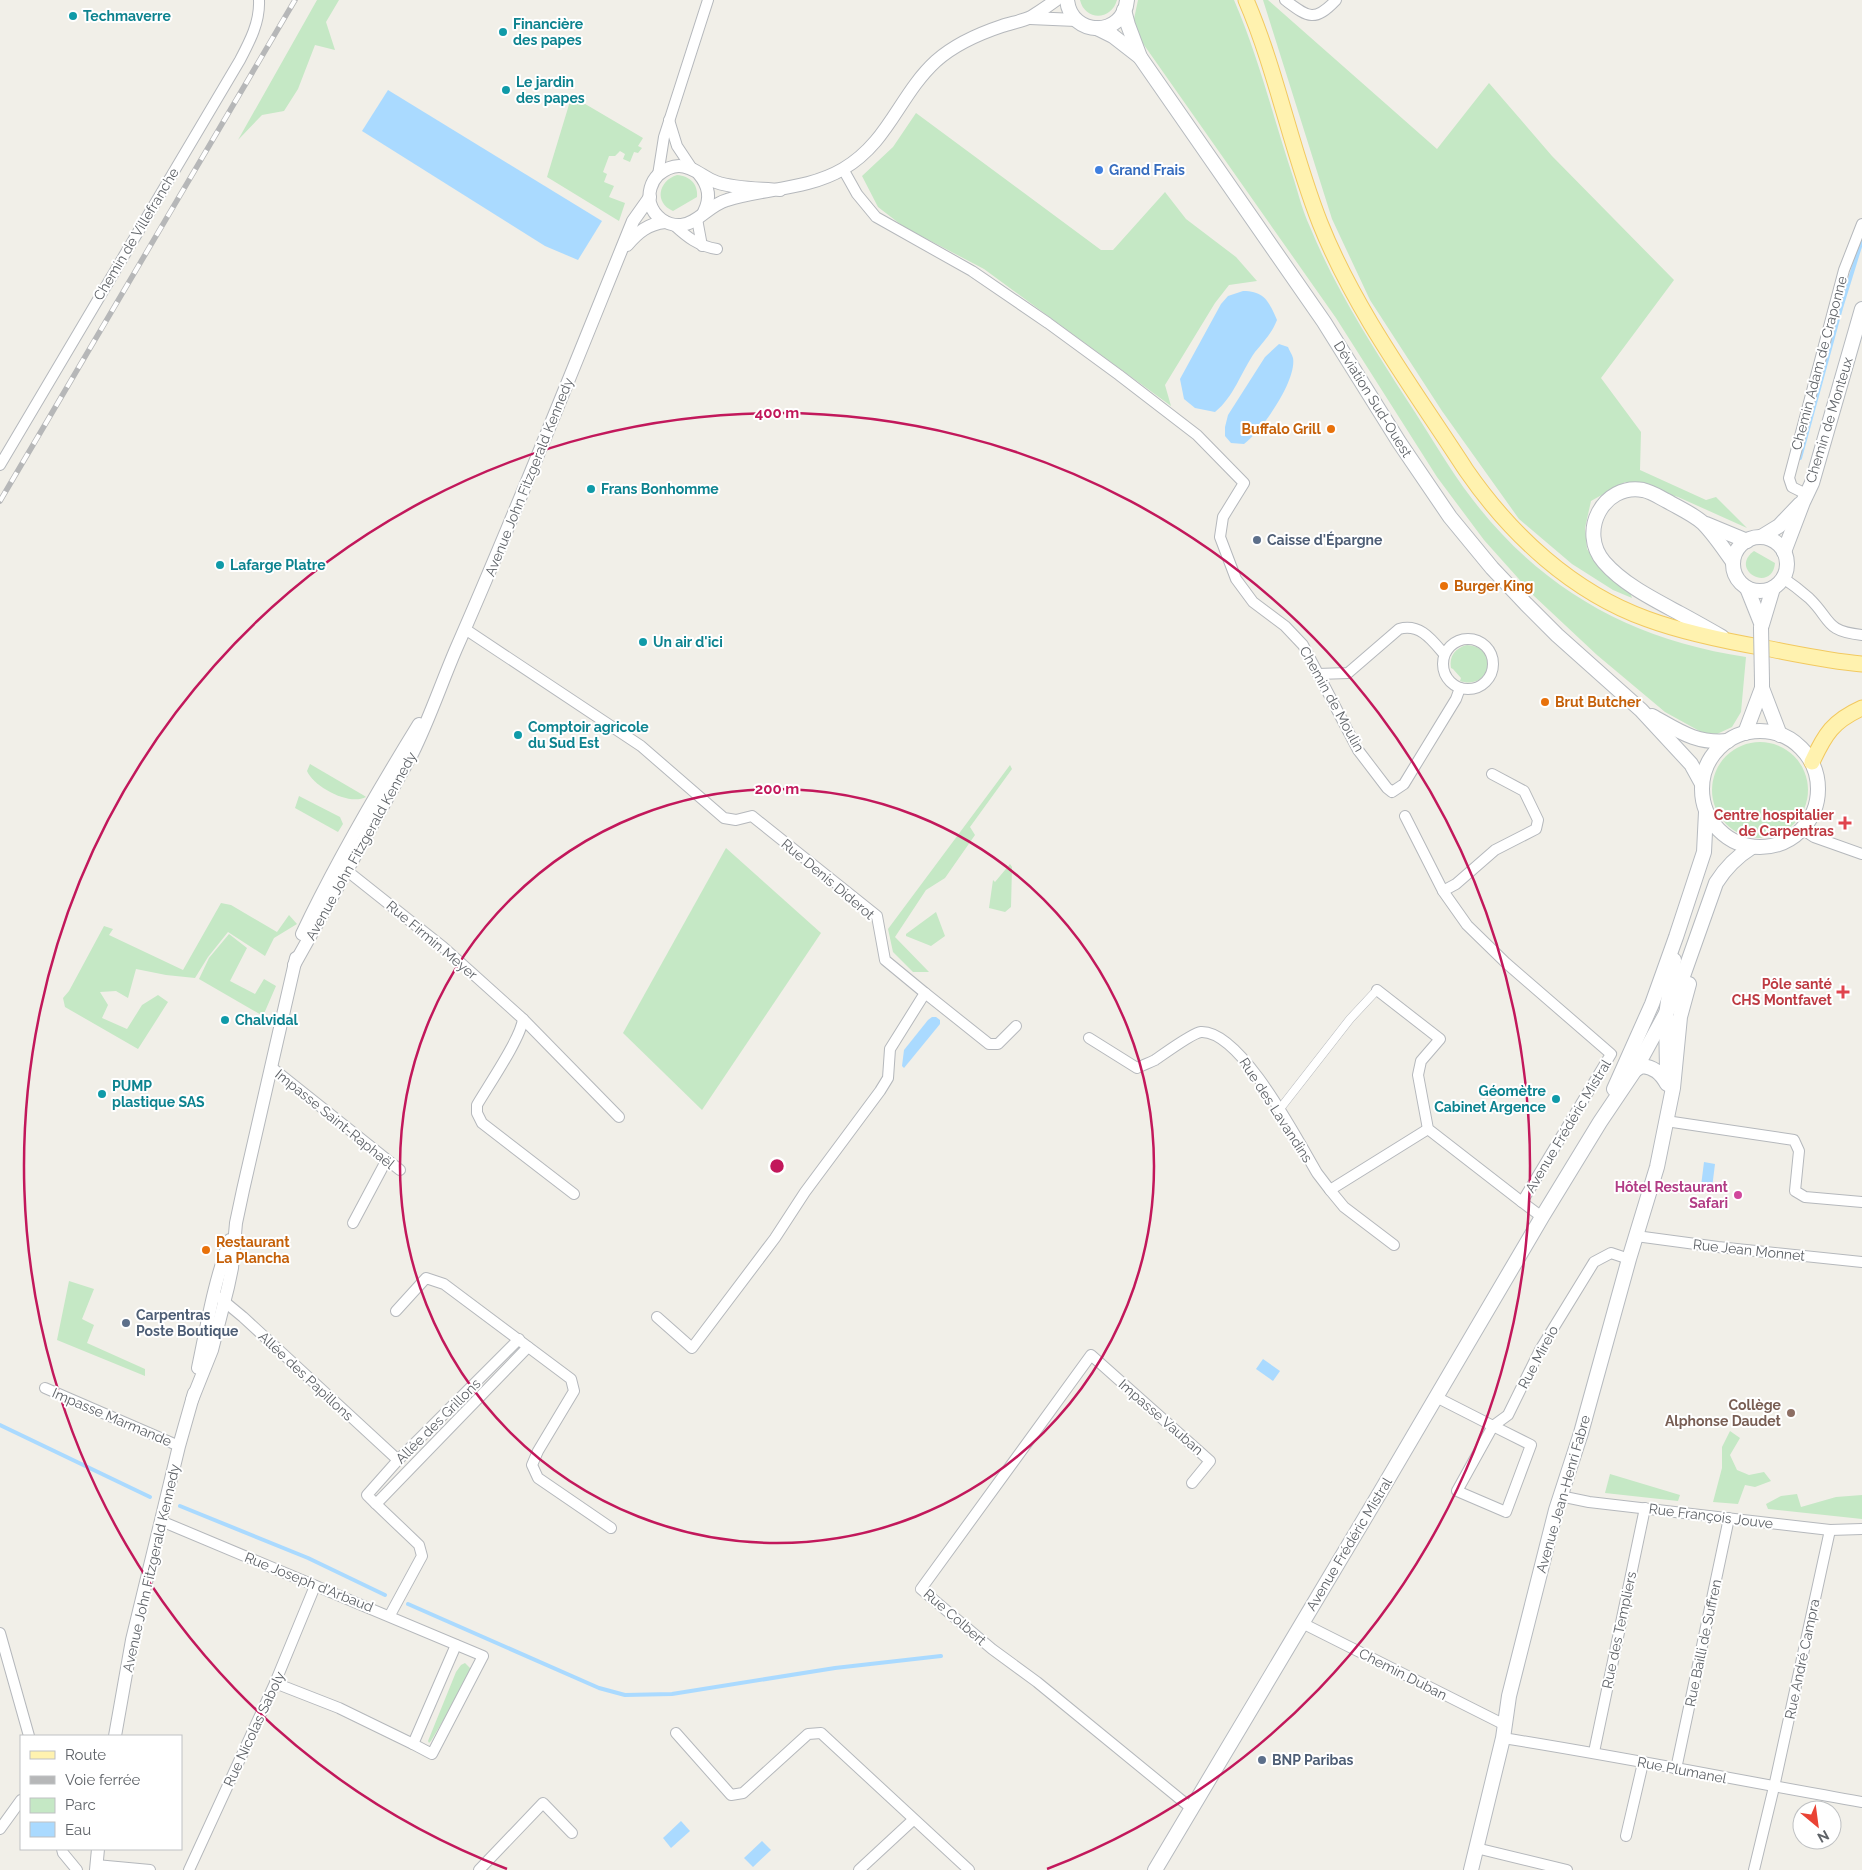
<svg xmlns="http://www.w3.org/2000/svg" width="1862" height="1870" font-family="Raleway,sans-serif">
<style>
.green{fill:#c5e8c5}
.water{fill:#aadaff}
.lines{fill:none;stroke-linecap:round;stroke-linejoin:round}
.stream{stroke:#aadaff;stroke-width:4}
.pedestrian-casing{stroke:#b5b8bc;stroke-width:9}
.minor-casing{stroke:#b5b8bc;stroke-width:12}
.tertiary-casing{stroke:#b5b8bc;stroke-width:14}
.secondary-casing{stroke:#b6babf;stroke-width:16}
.primary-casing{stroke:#f2c960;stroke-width:17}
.pedestrian{stroke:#fff;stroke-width:8}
.minor{stroke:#fff;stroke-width:10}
.tertiary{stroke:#fff;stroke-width:12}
.secondary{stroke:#fff;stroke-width:14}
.primary{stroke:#fff2af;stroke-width:15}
.rail-casing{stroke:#b6b7b8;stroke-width:5.5}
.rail{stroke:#fff;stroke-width:4;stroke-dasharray:11;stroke-linecap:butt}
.secondary-bridge-casing{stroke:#b6babf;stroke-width:16;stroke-linecap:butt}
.secondary-bridge{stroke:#fff;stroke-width:14}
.ring{fill:none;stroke:#c2185b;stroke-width:2.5}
.culture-dot{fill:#0f9aa8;stroke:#fff;stroke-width:2}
.shop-dot{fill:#3f7fe0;stroke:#fff;stroke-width:2}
.food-dot{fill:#e8710a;stroke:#fff;stroke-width:2}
.service-dot{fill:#5c6f8a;stroke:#fff;stroke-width:2}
.health-dot{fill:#e0444e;stroke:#fff;stroke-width:2}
.hotel-dot{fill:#d1479c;stroke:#fff;stroke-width:2}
.education-dot{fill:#8d6e63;stroke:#fff;stroke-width:2}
.labels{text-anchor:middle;stroke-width:4;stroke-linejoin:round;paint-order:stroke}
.culture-label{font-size:14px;font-weight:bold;fill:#0d838f;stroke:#fff;text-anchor:start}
.shop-label{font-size:14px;font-weight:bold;fill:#366cbe;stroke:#fff;text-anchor:start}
.street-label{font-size:14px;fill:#5f6368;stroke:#fff}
.food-label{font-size:14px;font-weight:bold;fill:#c56008;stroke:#fff;text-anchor:start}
.service-label{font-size:14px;font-weight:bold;fill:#4e5e75;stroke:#fff;text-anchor:start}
.health-label{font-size:14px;font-weight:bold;fill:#be3a42;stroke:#fff;text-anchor:end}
.hotel-label{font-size:14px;font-weight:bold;fill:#b23c85;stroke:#fff;text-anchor:end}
.education-label{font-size:14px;font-weight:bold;fill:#785e54;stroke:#fff;text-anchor:end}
.centre{fill:#c2185b;stroke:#fff;stroke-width:2.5}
.ring-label{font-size:15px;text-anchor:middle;font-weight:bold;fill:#c2185b;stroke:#fff;stroke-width:4;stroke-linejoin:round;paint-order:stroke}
</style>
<rect width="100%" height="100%" fill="#f1efe8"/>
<g class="green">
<path d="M317,0H339L326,22L335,50L315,45L298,89L284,111L262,115L238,140Z"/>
<path d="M1080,0H1117C1111,21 1085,21 1080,0Z"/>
<path d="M1138,0H1234C1259,58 1274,120 1294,180C1299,196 1303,212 1310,227C1335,288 1371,344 1407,400C1429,433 1449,469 1473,500C1543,591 1633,640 1746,657L1741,712L1732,727L1717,734L1703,733L1665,712L1597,655L1534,596L1484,540L1437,477L1336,318L1137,35L1134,19Z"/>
<path d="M1263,0H1268L1437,149L1489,83L1552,156L1674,280L1601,378L1641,432L1640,470L1706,500L1716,497L1747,528L1678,497L1625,482L1591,501L1585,528L1587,549L1605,574L1630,592L1632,598L1613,590L1572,564L1519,519L1442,411L1370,300L1332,219Z"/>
<path d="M571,98L574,100L575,98L643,138L638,146L642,148L638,153L634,152L630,162L623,159L625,154L620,151L615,156H609L603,172L607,174L604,182L614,186L609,197L625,203L619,221L547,177Z"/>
<path d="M916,113L1101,250H1113L1165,192L1186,219L1236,257L1257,281L1229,285L1215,303L1165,385L1171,406L984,269L904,227L878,207L862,176L893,147Z"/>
<path d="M677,175C690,176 698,184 697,197L673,211C654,203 658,181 677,175Z"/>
<path d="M1754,551L1775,563C1772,594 1728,570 1754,551Z"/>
<path d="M1467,645C1500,647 1491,691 1460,681L1461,678L1453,669L1451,668C1449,656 1455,648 1467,645Z"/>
<circle cx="1760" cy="790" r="48"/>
<path d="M310,764L363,795L366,797C349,806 314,787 307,771Z"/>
<path d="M1010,765L1012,769L970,827L975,835L945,878L926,890L895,937L929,972H913L893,952L888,929Z"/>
<path d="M299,796L340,817L343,824L338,832L295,808Z"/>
<path d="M726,848L821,933L702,1110L623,1033Z"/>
<path d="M1010,864L1012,867L1011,907L1005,912L989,908L993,880L995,882Z"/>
<path d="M221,903L231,905L277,932L289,915L297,924L274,938L265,956L228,932L208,957L195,978L166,975L136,969L128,998L116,991L100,992L108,1005L102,1018L127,1029L142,1005L158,995L168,1002L138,1049L65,1007L63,998L69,991L104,926L113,929L109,935L183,970Z"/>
<path d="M936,912L945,936L931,946L906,936V934Z"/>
<path d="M229,934L247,948L230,981L255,994L264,979L276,986L263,1016L199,979L209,958Z"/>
<path d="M69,1281L94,1289L82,1319L94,1325L87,1343L145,1369V1376L57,1340Z"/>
<path d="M1730,1431L1740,1438L1730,1455L1737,1470L1749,1475L1764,1472L1771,1481L1755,1487L1745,1485L1738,1504L1713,1502L1722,1468V1447Z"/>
<path d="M1610,1474L1680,1495L1678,1501L1605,1493Z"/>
<path d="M1797,1494L1801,1507L1836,1497L1862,1495V1519L1768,1509L1766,1504L1781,1496Z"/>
<path d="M465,1663L470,1668L471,1673L431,1741L429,1743L428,1741L456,1672L461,1665Z"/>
</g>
<g class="water">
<path d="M388,90L602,221L578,260L545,246L362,131Z"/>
<path d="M1243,291C1265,291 1269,302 1277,320C1272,333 1264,341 1255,352C1241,372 1234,397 1215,412L1195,408L1184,399L1180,379L1221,304L1228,296Z"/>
<path d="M1279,344L1288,347C1289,350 1292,354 1293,358C1297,380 1262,431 1244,444L1231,443L1225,436V427L1228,415L1265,357Z"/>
<path d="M932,1017H936L940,1020V1024L904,1068L902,1066L904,1050L928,1020Z"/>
<path d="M1704,1162L1715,1164L1712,1188L1701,1186Z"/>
<path d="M1263,1359L1280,1371L1273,1381L1256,1369Z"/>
<path d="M681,1821L690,1831L671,1848L663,1838Z"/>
<path d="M762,1841L771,1850L753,1867L744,1858Z"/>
</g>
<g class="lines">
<g class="stream">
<path d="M1800,458L1841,308L1862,240"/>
<path d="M0,1425L150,1497"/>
<path d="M180,1506L308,1558L385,1595"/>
<path d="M408,1604L599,1688L625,1695L672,1694L835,1668L941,1656"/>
</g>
<g class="pedestrian-casing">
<path id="pedestrian" d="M1279,1110L1350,1019L1377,990"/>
</g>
<g class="minor-casing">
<g id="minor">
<path d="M1285,0C1308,17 1314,23 1336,0"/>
<path d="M669,120L677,146L693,170"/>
<path d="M843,169L857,194L876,217L972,271L1048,323L1119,375L1197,435L1244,483L1223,517L1220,537L1236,579L1253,602L1285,626L1303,645L1358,750L1387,788L1392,792L1404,784L1456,699L1460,688"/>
<path d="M658,175L664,137L708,0"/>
<path d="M697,219L702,246"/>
<path d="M674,225C687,237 698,246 717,249"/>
<path d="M0,465L240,60C250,41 260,22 259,0"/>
<path d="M1806,494L1792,487L1789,478L1844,270L1862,224"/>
<path d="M1783,578C1792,584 1801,591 1809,598C1832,620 1824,631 1862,635"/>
<path d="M465,629L641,746L724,818L736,820L752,816L877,916L885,960L925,993L890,1049L888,1078L880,1091L805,1192L775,1238L692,1348L657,1317"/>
<circle cx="1468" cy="664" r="25"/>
<path d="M1318,674L1348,673L1399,629C1420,623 1432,640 1444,654"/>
<path d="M1405,816L1443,891L1467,925L1506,963L1611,1054L1522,1202L1542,1217"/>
<path d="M1802,829L1814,837L1862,854"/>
<path d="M341,866L443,947L523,1019C521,1038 488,1086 477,1105V1113L482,1123L574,1194"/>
<path d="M1443,891L1456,884L1495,850L1536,829L1538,820L1524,791L1492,774"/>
<path d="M1377,990L1440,1039L1421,1061L1418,1075L1428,1129L1522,1202"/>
<path d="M925,993L989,1044H998L1016,1026"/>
<path d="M523,1019L619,1117"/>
<path d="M1089,1038L1137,1068C1143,1065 1149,1063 1155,1060C1164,1054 1192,1033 1201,1032C1241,1030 1298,1141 1317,1173L1330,1190L1428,1129"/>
<path d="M271,1067L400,1170"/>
<path d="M1666,1121L1794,1140L1799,1151L1795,1191L1805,1197L1862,1202"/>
<path d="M1330,1190L1344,1207L1394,1245"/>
<path d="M353,1223L386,1161"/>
<path d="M1636,1236L1718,1247L1862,1262"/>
<path d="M220,1298L243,1317L398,1460"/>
<path d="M396,1311L426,1278L444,1284L571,1379L574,1391L538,1451L532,1465L538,1478L611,1528"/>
<path d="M519,1339L398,1460L367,1495L376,1504L528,1347"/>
<path d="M45,1388L179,1446"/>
<path d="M1436,1397L1493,1426L1508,1415L1540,1350L1594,1262L1611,1253L1629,1259"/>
<path d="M1493,1426L1531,1445L1506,1512L1457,1491Z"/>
<path d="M1560,1496L1589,1502L1830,1530L1862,1529"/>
<path d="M376,1504L419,1545L422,1556L390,1615"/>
<path d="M161,1521L483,1656L432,1754L413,1744"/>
<path d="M1302,1623L1505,1725"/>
<path d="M0,1633L29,1736"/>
<path d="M275,1683L339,1708L413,1744L456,1645"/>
<path d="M676,1733L731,1795L743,1793L808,1734L821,1733L969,1870"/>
<path d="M1503,1738C1623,1757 1742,1781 1862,1802"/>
<path d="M1594,1752L1645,1508"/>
<path d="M1676,1769L1729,1518"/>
<path d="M1191,1808L1037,1682L992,1649L921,1589L1091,1355L1210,1461L1192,1483"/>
<path d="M0,1829L21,1800"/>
<path d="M1626,1836L1643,1763"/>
<path d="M1476,1848L1567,1870"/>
<path d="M62,1849L63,1853L77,1870"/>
<path d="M96,1865L150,1870"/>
<path d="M189,1870L275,1683L315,1586"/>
<path d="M479,1870L543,1803L572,1833"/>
<path d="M859,1870L913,1820"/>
<path d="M1754,1870L1774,1787L1830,1530"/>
</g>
</g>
<g class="tertiary-casing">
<g id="tertiary">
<path d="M1030,18L1076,20"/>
<path d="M699,174C709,186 711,198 704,212"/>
<path d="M780,190C760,188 736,189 716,182C704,178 693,166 679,166C671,166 664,170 658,175C651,182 648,193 650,203C654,217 667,226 681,225C697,224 709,205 727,200C765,188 807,190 843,169C889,142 899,95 936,61C955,44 978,34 1002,26C1011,23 1022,21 1031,17C1039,12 1048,6 1056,0"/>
<path d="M627,245C638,232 648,224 665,222"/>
<path d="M302,934C336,862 377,792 419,724"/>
<path d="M294,965L412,754C429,720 441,684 456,649C518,508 575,364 633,221L650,197"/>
<path d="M198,1368C207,1325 214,1282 230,1240"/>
<path d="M192,1400L212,1350L228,1287L232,1268L236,1223L243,1190L296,958"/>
<path d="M115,1736L132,1640L179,1446L194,1393"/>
<path d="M96,1870L98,1849"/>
</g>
</g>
<g class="secondary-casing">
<g id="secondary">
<path d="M1067,0C1071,38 1124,37 1127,0"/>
<path d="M1124,10L1128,25L1140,57L1324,322L1399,442L1450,517L1492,568L1526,604L1557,635L1641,710L1691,764L1702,784"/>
<path d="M1097,28L1113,36L1140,57"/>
<path d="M1706,524L1747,541"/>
<path d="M1761,537L1779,526L1800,504"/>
<circle cx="1760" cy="564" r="27"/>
<path d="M1784,552L1803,502L1812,483L1862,309"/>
<path d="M1747,588L1761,623"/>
<path d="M1761,628L1773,588"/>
<path d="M1722,637C1708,629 1694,621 1679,613C1653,599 1623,584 1604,562C1578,532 1603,483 1643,490C1652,492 1659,497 1667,501C1679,508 1693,514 1703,523C1714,534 1724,549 1733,562"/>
<path d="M1762,681V688L1780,735"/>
<path d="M1652,716C1679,731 1696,744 1728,741"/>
<circle cx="1760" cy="789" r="58"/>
<path d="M1745,733L1762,688"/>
<path d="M1635,1070L1642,1066C1654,1067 1661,1073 1667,1084"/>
<path d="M1667,1070L1666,1015L1674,960"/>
<path d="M1614,1089L1652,1004L1676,937L1704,852L1706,812"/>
<path d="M1155,1870L1378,1496L1542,1217L1600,1122L1635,1070L1677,993L1716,883C1726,867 1736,857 1752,847"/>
<path d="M1471,1870L1503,1738L1509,1696L1556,1510L1581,1433L1629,1259L1657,1167L1673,1088L1680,1017L1689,984"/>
</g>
</g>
<g class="primary-casing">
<g id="primary">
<path d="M1246,0C1277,72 1291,150 1320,223C1355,311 1415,391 1466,470C1511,535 1572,592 1647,619C1685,633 1725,641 1765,648C1797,654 1829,661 1862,664"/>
<path d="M1812,762C1825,734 1833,721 1862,708"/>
</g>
</g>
<use href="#pedestrian" class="pedestrian"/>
<use href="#minor" class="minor"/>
<use href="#tertiary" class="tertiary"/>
<use href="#secondary" class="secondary"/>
<use href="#primary" class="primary"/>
<g class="rail-casing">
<path id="rail" d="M0,501L295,0"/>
</g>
<use href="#rail" class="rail"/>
<g class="secondary-bridge-casing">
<path id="secondary-bridge" d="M1761,628L1762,681"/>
</g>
<use href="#secondary-bridge" class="secondary-bridge"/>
</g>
<g class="ring">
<circle cx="777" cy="1166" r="377"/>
<path d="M507 1869A753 753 0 1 1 1047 1869"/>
</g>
<g class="culture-dot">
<circle cx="73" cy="16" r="5"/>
<circle cx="503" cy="32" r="5"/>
<circle cx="506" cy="90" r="5"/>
<circle cx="591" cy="489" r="5"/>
<circle cx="220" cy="565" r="5"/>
<circle cx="643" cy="642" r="5"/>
<circle cx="518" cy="735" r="5"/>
<circle cx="225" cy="1020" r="5"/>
<circle cx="102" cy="1094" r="5"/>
<circle cx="1556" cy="1099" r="5"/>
</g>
<circle class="shop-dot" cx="1099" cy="170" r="5"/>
<g class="food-dot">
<circle cx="1331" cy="429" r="5"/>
<circle cx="1444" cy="586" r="5"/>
<circle cx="1545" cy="702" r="5"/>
<circle cx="206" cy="1250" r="5"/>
</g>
<g class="service-dot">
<circle cx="1257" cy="540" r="5"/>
<circle cx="126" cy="1323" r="5"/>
<circle cx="1262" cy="1760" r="5"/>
</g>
<g class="health-dot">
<path d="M1842.5 815.5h5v5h5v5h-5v5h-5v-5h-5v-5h5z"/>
<path d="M1840.5 984.5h5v5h5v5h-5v5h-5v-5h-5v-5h5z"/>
</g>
<circle class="hotel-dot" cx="1738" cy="1195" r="5"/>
<circle class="education-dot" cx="1791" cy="1413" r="5"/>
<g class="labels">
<g class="culture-label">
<text x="83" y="21">Techmaverre</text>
<text x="513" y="29">Financière<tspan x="513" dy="16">des papes</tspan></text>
<text x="516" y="87">Le jardin<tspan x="516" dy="16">des papes</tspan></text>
<text x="601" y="494">Frans Bonhomme</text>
<text x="230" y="570">Lafarge Platre</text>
<text x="653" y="647">Un air d'ici</text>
<text x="528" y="732">Comptoir agricole<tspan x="528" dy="16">du Sud Est</tspan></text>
<text x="235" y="1025">Chalvidal</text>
<text x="112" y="1091">PUMP<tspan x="112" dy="16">plastique SAS</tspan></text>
<text x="1546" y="1096" text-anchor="end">Géomètre<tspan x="1546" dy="16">Cabinet Argence</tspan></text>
</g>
<g class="shop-label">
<text x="1109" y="175">Grand Frais</text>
</g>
<g class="street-label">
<text transform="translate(136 234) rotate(-59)" y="5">Chemin de Villefranche</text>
<text transform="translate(1819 363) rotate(-75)" y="5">Chemin Adam de Craponne</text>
<text transform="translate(1373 399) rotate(58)" y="5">Déviation Sud-Ouest</text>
<text transform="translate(1829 420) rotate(-73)" y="5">Chemin de Monteux</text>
<text transform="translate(529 477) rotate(-68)" y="5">Avenue John Fitzgerald Kennedy</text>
<text transform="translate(1332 699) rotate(61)" y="5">Chemin de Moulin</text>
<text transform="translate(361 846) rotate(-61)" y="5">Avenue John Fitzgerald Kennedy</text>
<text transform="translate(828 879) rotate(40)" y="5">Rue Denis Diderot</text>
<text transform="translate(432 940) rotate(40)" y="5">Rue Firmin Meyer</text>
<text transform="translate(1276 1110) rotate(57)" y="5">Rue des Lavandins</text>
<text transform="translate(335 1119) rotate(39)" y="5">Impasse Saint-Raphaël</text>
<text transform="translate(1568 1126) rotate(-59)" y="5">Avenue Frédéric Mistral</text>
<text transform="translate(1749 1250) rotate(6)" y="5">Rue Jean Monnet</text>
<text transform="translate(1538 1357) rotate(-62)" y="5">Rue Mireio</text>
<text transform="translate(306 1376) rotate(43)" y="5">Allée des Papillons</text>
<text transform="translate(112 1417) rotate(23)" y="5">Impasse Marmande</text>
<text transform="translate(1161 1417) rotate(41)" y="5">Impasse Vauban</text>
<text transform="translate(438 1421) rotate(-45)" y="5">Allée des Grillons</text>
<text transform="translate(1563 1494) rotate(-74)" y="5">Avenue Jean-Henri Fabre</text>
<text transform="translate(1711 1516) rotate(7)" y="5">Rue François Jouve</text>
<text transform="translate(1349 1544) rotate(-59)" y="5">Avenue Frédéric Mistral</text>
<text transform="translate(151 1568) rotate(-77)" y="5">Avenue John Fitzgerald Kennedy</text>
<text transform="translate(309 1582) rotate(22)" y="5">Rue Joseph d'Arbaud</text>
<text transform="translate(955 1617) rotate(41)" y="5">Rue Colbert</text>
<text transform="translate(1619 1630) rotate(-78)" y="5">Rue des Templiers</text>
<text transform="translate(1703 1643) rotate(-78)" y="5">Rue Bailli de Suffren</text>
<text transform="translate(1802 1659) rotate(-78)" y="5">Rue André Campra</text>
<text transform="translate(1403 1674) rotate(27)" y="5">Chemin Duban</text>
<text transform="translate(254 1729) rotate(-65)" y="5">Rue Nicolas Saboly</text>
<text transform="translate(1682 1770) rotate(11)" y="5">Rue Plumanel</text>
</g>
<g class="food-label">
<text x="1321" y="434" text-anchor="end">Buffalo Grill</text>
<text x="1454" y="591">Burger King</text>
<text x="1555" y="707">Brut Butcher</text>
<text x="216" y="1247">Restaurant<tspan x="216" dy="16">La Plancha</tspan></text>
</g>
<g class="service-label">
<text x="1267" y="545">Caisse d'Épargne</text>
<text x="136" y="1320">Carpentras<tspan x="136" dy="16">Poste Boutique</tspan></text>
<text x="1272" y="1765">BNP Paribas</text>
</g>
<g class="health-label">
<text x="1834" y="820">Centre hospitalier<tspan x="1834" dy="16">de Carpentras</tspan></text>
<text x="1832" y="989">Pôle santé<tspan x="1832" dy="16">CHS Montfavet</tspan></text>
</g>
<g class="hotel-label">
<text x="1728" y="1192">Hôtel Restaurant<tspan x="1728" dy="16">Safari</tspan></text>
</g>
<g class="education-label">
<text x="1781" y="1410">Collège<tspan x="1781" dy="16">Alphonse Daudet</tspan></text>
</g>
</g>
<circle cx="777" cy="1166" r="8" class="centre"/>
<g class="ring-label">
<text x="777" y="418">400 m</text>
<text x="777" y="794">200 m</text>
</g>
<rect x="20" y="1735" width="162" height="115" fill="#ffffff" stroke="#bfc1c3"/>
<rect x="30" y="1751" width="25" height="8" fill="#fff2af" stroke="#bfc1c3"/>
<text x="65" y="1760" font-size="15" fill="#5f6368">Route</text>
<rect x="30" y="1776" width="25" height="8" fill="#b6b7b8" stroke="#bfc1c3"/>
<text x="65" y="1785" font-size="15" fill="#5f6368">Voie ferrée</text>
<rect x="30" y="1798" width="25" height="15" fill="#c5e8c5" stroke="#bfc1c3"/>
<text x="65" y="1810" font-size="15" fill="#5f6368">Parc</text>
<rect x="30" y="1822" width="25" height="15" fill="#aadaff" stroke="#bfc1c3"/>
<text x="65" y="1835" font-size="15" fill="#5f6368">Eau</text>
<g transform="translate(1817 1825) rotate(151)"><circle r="24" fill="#ffffff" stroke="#bfc1c3"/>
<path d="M0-4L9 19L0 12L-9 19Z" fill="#ea4335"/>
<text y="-8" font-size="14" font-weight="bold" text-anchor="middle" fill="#5f6368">N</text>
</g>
</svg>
